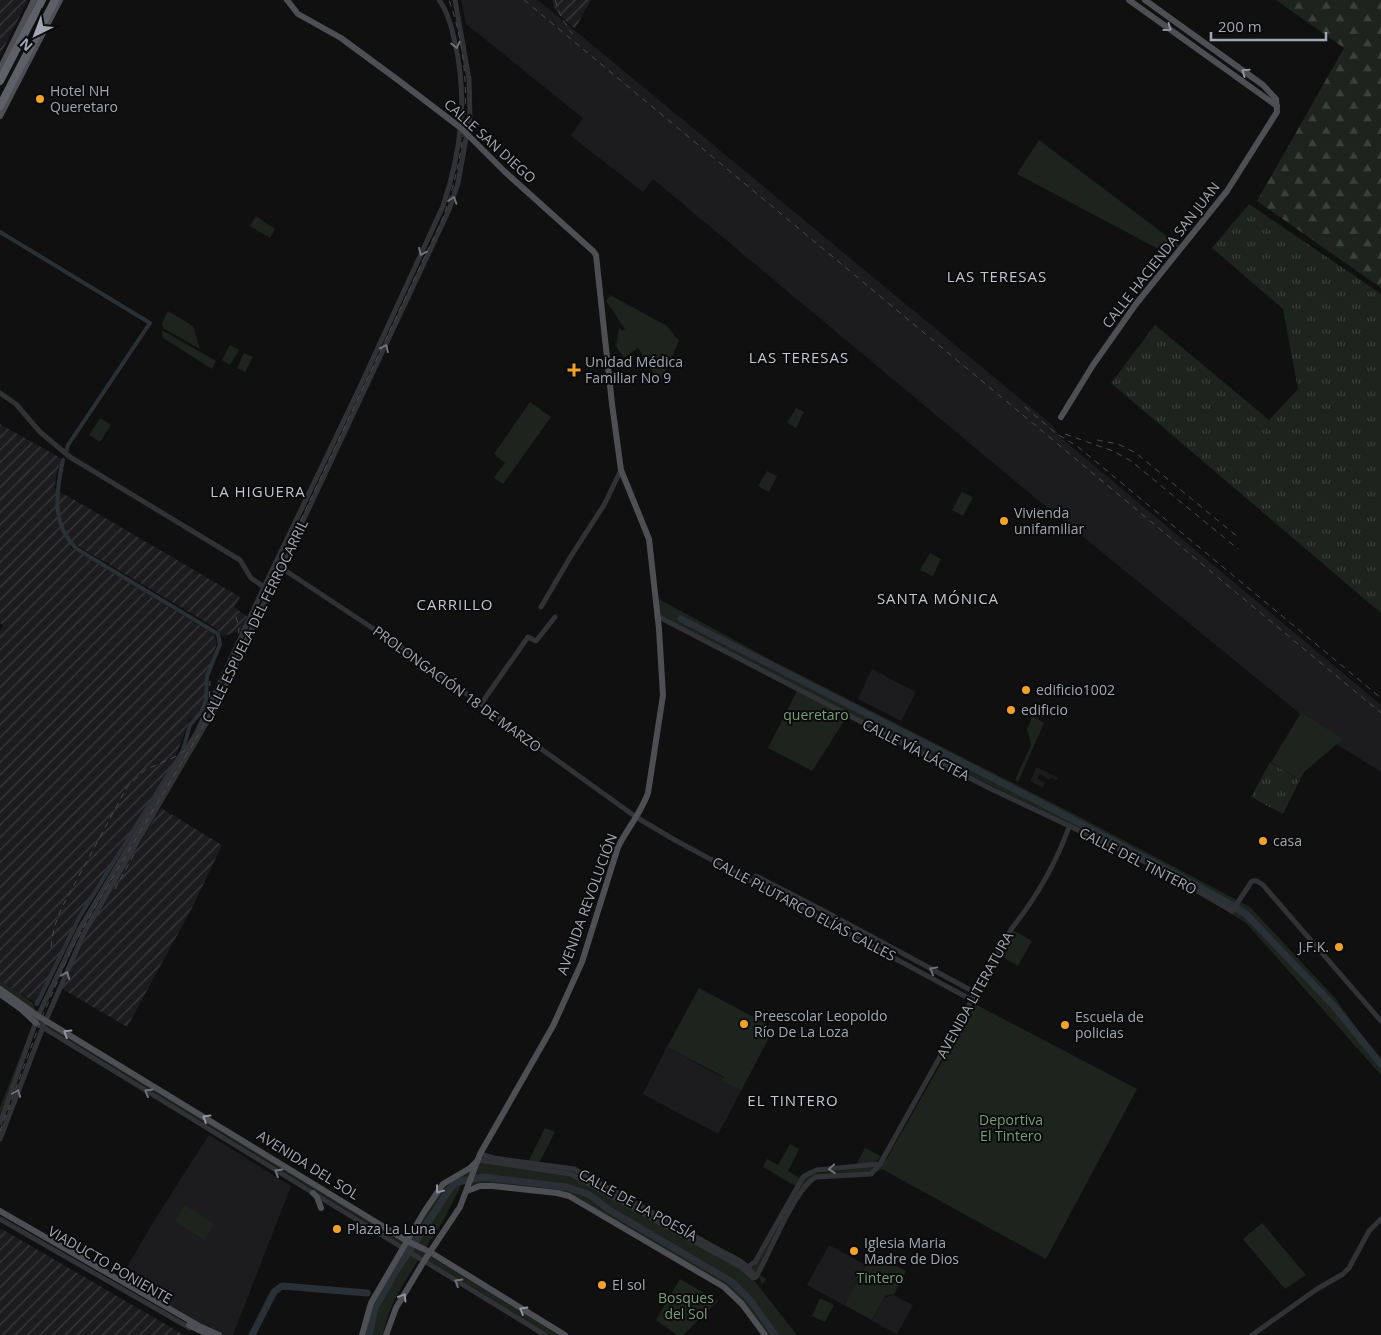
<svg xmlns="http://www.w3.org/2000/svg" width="1381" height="1335" font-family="'Open Sans',sans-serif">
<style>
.built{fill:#1c1c1e}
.industrial{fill:url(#industrial-furrows)}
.grass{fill:url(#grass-tufts)}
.forest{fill:url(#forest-firs)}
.park{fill:#1c241d}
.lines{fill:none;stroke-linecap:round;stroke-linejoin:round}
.canal{stroke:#293137;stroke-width:4}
.river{stroke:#293137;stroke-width:7}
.minor{stroke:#313236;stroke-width:5}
.major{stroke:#4d4f55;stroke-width:6}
.highway{stroke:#5d6067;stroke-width:8}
.rail{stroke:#484a4f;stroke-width:1;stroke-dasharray:6 5;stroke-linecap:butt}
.oneway{stroke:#90959f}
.oneway2{stroke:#6f727a}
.poi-dot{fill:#f2a327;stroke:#0b0b0c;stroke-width:2}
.labels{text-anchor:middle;stroke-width:4;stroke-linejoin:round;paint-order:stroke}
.poi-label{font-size:14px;fill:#a1a7b2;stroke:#0b0b0c;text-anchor:start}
.street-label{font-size:14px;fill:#a1a7b2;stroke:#0b0b0c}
.park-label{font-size:14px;fill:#789e78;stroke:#0b0b0c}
.neighbourhood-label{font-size:15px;letter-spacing:1px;fill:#c2c6ce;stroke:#0b0b0c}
</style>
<defs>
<pattern id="industrial-furrows" width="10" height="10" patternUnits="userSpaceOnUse" patternTransform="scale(1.25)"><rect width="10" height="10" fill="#1c1c1e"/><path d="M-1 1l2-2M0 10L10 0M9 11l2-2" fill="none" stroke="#3a3a3c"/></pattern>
<pattern id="grass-tufts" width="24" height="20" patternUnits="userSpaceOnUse" patternTransform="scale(1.25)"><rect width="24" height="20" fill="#1c241d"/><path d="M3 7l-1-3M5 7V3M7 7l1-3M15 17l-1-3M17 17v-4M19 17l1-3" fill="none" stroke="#3a413b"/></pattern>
<pattern id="forest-firs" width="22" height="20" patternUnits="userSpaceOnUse" patternTransform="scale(1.25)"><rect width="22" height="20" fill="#1c241d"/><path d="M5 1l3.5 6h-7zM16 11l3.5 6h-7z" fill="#3a413b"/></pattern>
</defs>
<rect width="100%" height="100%" fill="#101011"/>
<g class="built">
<path d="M461,0H538L1052,425L1060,437L1381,705V772L1338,745L1299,713L1021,486L653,179L643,192L571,136L583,118L466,24Z"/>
<path d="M872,669L916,692L901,721L858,699Z"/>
<path d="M1037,767L1058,778L1056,780L1051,777L1050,780L1040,774L1037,779L1045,783L1042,788L1030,781Z"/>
<path d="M667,1047L724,1078L723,1081L741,1091L718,1134L643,1094Z"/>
<path d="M209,1135L291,1186L233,1335H221L120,1279L155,1219Z"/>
<path d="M829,1245L866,1265L844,1305L807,1285Z"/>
<path d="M893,1295L913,1305L897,1334L872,1321L884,1298Z"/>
</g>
<g class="industrial">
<path d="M0,0H28L0,56Z"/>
<path d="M552,0H591L575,29L556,12Z"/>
<path d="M0,424L62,459L57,472L54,488L240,597L234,607L249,618L243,630L223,636L214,627L73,543L70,547L213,634L217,642L210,665L206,671L205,697L197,715L189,721L172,766L86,907L37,1004L0,981V632L3,625L0,623Z"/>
<path d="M161,808L222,845L193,906L127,1027L61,988L75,957L95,916Z"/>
<path d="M0,1228L184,1335H0Z"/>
</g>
<g class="grass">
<path d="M1249,204L1381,294V613L1111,383L1155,325L1269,420L1298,389L1283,309L1212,248Z"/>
<path d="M1270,762L1300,780L1283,814L1251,797Z"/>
</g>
<path class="forest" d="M1276,0H1381V288L1257,201L1344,48Z"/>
<g class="park">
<path d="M1039,140L1180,246L1164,252L1017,174Z"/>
<path d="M256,216L275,229L270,238L250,226Z"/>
<path d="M610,295L667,326L679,341L661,380L658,381L638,348L624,358L616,346L619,327L622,331L625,329L606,301Z"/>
<path d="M168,311L193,326L200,349L163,328L162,323Z"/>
<path d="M162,330L216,361L212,369L163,338Z"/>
<path d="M230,345L239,350L230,365L222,360Z"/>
<path d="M244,353L253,357L245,372L237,368Z"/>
<path d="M530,402L551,417L503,484L494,478L505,463L494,454Z"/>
<path d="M796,408L804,412L796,428L787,423Z"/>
<path d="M100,418L111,425L100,442L89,435Z"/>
<path d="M767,471L777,476L769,492L758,486Z"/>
<path d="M962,492L973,497L963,516L952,510Z"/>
<path d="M930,553L941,559L933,576L920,570Z"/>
<path d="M655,597L777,663L1076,815L1250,907L1335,998L1381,1062V1075L1246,923L1158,868L848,715L812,771L768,748L797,691L657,616Z"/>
<path d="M1301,713L1343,739L1304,772L1300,780L1271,762Z"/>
<path d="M1033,716L1044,723L1018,782L1015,780L1031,745L1027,729Z"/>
<path d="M1013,930L1032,941L1018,966L998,955Z"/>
<path d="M0,981L16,991L34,1004L36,1016L404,1241L443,1184L483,1160V1157L527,1164L545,1128L555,1132L538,1165L573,1170L743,1264L753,1267L757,1263L797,1187L763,1167L767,1159L778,1165L790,1144L799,1149L788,1171L803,1180L812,1174L881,1166L887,1158L975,1004L1137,1089L1046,1259L882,1169L873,1173L812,1178L803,1190L758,1274L766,1279L762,1285L759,1276L745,1269L797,1335H767L716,1279L614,1222L579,1198L533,1190L462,1184L443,1221L423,1252L564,1335H539L494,1301L421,1256C405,1281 388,1306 383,1335H361L366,1309L402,1244L35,1019L34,1028L0,1114V1107L35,1019L0,993Z"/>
<path d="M699,988L774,1028L741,1091L722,1081L724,1077L667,1047Z"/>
<path d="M865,1148L881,1156C876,1166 866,1164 856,1165Z"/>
<path d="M185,1205L214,1224L204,1240L175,1221Z"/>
<path d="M1262,1223L1306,1275L1285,1289L1243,1239Z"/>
<path d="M873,1253L906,1271L894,1294L885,1296L872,1320L844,1305Z"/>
<path d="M680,1279L718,1301L683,1335H677L656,1320Z"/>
<path d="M820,1298L834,1305L825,1322L812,1316Z"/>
</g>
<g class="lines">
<g class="canal">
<path d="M0,232L150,323L68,445L66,452"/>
<path d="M37,1004L79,918L183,750L190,725L201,712L206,700L207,676L220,644L218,634L77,549C51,525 56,492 63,460"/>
</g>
<g class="river">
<path d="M681,619C864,713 1049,804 1230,904L1247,915L1334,1006L1381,1064"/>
<path d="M252,1335L274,1292L282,1286L367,1293"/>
<path d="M369,1335L375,1308L396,1271L449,1190L457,1182L483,1177L566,1187L588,1194L611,1211L732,1282L750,1300L775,1335"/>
</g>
<g class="minor">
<path d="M0,393L16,404L40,432L70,457L240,560L251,578L264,587"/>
<path d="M280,567L401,647L481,704L533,743L636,817L673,839L972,1000"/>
<path d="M541,607L571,556L604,505L621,470"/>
<path d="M657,616L989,788L1158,868L1232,911L1252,881H1257L1263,885L1381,1021"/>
<path d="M481,704L528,637L536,641L555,617"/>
<path d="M753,881L756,876L824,911L976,993"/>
<path d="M36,1023L545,1335"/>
<path d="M0,1123L38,1016L79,930L197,732L264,587L359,389L443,206C461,152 468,99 455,43C452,28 448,12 439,0"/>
<path d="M0,1139L43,1027L84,933L214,710L449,210L458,183L470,116L469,79L455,0"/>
<path d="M480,1154L494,1158L574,1169L723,1252C738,1259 746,1263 756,1277"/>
<path d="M478,1160L571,1174L741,1267L753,1278L756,1277C770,1253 795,1188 816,1177L871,1174L880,1164L1012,928C1036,898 1056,863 1069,827"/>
<path d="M0,1219L190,1328"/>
<path d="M746,1268L755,1262L803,1177L810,1173L817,1170L880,1164"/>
<path d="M1252,1335L1317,1289L1343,1274L1349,1268L1369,1231L1381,1219"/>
</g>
<g class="major">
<path d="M287,0L298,14L341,38L398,80L461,128L504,171L593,251L596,255L612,404L621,470L649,539L659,629L663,695L648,793C641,813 627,829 618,847L582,962L553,1026L480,1154L460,1207L424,1261L396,1308L386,1335"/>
<path d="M1129,0L1277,106"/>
<path d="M0,69L34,0"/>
<path d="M0,116L60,0"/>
<path d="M1061,417L1093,365L1136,304L1227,191L1277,112L1276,99L1263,85L1145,0"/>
<path d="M0,989L38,1016L407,1241L430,1252L565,1335"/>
<path d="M0,994L21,1009L36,1023"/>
<path d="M467,1191L480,1186H493L557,1193L569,1196L724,1287L742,1304L765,1335"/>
<path d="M313,1193L317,1197L321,1208"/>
<path d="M0,1211L201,1327L219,1335"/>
<path d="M189,1325L209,1335"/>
<path d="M362,1335L371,1303L424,1212L443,1184L470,1168L477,1161"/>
</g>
<g class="highway">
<path d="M0,81L42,0"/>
<path d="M0,106L55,0"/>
</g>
<g class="rail">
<path d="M524,0L1381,713"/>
<path d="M555,0L561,17L573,35"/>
<path d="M1025,407L1057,434L1077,446L1381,698"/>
<path d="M1065,434L1113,451L1131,461L1238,549"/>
<path d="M1097,440L1118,444L1136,453L1239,538"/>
<path d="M236,617L239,627L238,646"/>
<path d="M209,708L210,681"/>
<path d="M115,889L136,851"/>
<path d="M51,947L54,928L61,909L127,787L145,770L179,755L189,747"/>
<path d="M0,1131L43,1015L71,950L95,907L196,739L209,715L443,218C468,147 475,73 449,0"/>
</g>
</g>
<defs><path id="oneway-chevron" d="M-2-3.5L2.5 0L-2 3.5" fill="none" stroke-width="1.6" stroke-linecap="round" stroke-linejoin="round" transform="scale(1.25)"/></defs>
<g class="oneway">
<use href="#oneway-chevron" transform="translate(1168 28) rotate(36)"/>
<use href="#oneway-chevron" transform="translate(1245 72) rotate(-145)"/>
<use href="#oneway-chevron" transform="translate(67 1033) rotate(-148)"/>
<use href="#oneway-chevron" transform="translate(206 1118) rotate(-149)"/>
<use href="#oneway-chevron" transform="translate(439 1190) rotate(127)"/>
<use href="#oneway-chevron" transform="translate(403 1297) rotate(-59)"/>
<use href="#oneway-chevron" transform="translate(523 1310) rotate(-149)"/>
</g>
<g class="oneway2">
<use href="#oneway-chevron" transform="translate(456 45) rotate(77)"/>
<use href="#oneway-chevron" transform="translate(453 200) rotate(-72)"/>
<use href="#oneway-chevron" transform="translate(422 252) rotate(115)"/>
<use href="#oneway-chevron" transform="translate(385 348) rotate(-65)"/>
<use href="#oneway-chevron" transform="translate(933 970) rotate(-151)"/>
<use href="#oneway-chevron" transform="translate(66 975) rotate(-67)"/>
<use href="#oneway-chevron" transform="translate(148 1092) rotate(-149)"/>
<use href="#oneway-chevron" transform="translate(17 1093) rotate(-69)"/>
<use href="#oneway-chevron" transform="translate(832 1169) rotate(175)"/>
<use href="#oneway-chevron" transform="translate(278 1172) rotate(-149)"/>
<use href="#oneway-chevron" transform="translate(458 1282) rotate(-149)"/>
</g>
<g class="poi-dot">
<circle cx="40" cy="99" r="5"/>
<path d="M571.5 362.5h5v5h5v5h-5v5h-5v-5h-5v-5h5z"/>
<circle cx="1004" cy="521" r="5"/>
<circle cx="1026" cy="690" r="5"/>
<circle cx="1011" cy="710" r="5"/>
<circle cx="1263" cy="841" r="5"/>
<circle cx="1339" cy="947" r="5"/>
<circle cx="744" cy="1024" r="5"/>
<circle cx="1065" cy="1025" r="5"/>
<circle cx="337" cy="1229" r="5"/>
<circle cx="854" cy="1251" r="5"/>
<circle cx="602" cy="1285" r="5"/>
</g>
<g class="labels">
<g class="poi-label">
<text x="50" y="96">Hotel NH<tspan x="50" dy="16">Queretaro</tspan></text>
<text x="585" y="367">Unidad Médica<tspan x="585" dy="16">Familiar No 9</tspan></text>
<text x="1014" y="518">Vivienda<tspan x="1014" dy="16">unifamiliar</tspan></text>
<text x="1036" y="695">edificio1002</text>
<text x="1021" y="715">edificio</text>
<text x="1273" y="846">casa</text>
<text x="1329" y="952" text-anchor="end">J.F.K.</text>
<text x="754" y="1021">Preescolar Leopoldo<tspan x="754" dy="16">Río De La Loza</tspan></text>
<text x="1075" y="1022">Escuela de<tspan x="1075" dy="16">policias</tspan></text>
<text x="347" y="1234">Plaza La Luna</text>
<text x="864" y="1248">Iglesia Maria<tspan x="864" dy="16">Madre de Dios</tspan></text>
<text x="612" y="1290">El sol</text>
</g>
<g class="street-label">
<text transform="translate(490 141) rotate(42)" y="5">CALLE SAN DIEGO</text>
<text transform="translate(1161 255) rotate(-52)" y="5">CALLE HACIENDA SAN JUAN</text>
<text transform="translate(255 621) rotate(-64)" y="5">CALLE ESPUELA DEL FERROCARRIL</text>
<text transform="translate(457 689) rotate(36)" y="5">PROLONGACIÓN 18 DE MARZO</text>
<text transform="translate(916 750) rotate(27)" y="5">CALLE VÍA LÁCTEA</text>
<text transform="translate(1138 861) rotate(27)" y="5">CALLE DEL TINTERO</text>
<text transform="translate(587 904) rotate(-70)" y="5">AVENIDA REVOLUCIÓN</text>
<text transform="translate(804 909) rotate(28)" y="5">CALLE PLUTARCO ELÍAS CALLES</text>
<text transform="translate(975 995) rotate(-61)" y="5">AVENIDA LITERATURA</text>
<text transform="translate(308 1165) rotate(32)" y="5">AVENIDA DEL SOL</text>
<text transform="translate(638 1205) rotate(29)" y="5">CALLE DE LA POESÍA</text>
<text transform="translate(110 1265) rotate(30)" y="5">VIADUCTO PONIENTE</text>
</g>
<g class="park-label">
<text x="816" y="720">queretaro</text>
<text x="1011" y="1125">Deportiva<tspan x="1011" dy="16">El Tintero</tspan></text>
<text x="880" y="1283">Tintero</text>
<text x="686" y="1303">Bosques<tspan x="686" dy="16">del Sol</tspan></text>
</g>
<g class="neighbourhood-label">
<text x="997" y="282">LAS TERESAS</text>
<text x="799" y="363">LAS TERESAS</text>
<text x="258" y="497">LA HIGUERA</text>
<text x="938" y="604">SANTA MÓNICA</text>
<text x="455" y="610">CARRILLO</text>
<text x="793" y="1106">EL TINTERO</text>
</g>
</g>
<g transform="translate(35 35) rotate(222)" stroke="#0b0b0c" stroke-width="4" paint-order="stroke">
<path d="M0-4L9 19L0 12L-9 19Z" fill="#a1a7b2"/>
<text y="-8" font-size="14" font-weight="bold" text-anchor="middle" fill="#a1a7b2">N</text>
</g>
<path d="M1211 32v8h115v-8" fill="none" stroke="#a1a7b2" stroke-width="2.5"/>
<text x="1218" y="32" font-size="15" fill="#a1a7b2" stroke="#0b0b0c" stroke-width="4" paint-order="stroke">200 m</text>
</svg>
